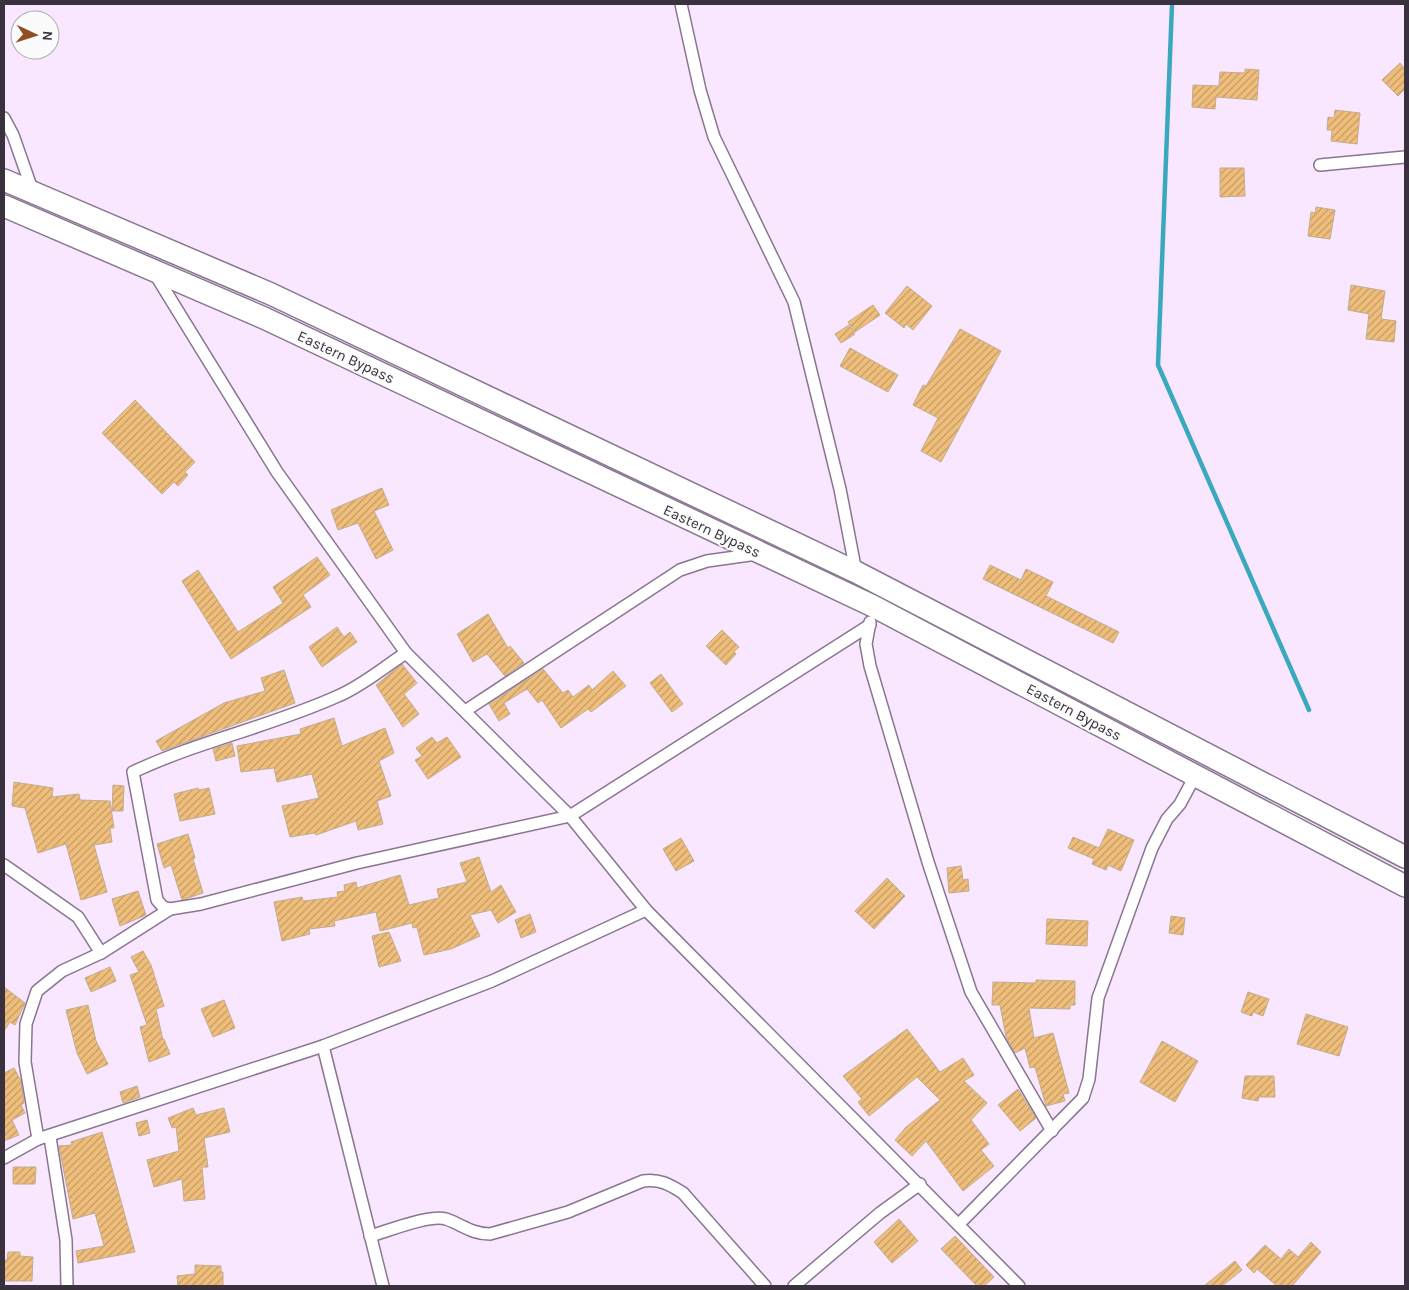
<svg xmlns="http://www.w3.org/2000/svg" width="1409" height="1290" font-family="Karla,sans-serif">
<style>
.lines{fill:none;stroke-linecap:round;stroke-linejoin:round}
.stream{stroke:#3aa9be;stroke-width:4.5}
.building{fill:url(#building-hatch);stroke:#c2ac91}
.street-casing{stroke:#897690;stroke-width:14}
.highway-casing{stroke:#897690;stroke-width:24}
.street{stroke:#fff;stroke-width:11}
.highway{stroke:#fff;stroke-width:21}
.labels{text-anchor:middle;stroke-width:4;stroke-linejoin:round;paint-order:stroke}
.street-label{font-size:15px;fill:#39313d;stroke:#fbfbfb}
</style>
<defs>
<pattern id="building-hatch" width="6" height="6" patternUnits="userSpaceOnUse" patternTransform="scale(1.25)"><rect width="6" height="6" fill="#f0be7b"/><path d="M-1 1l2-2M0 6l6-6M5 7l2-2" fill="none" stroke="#c39b66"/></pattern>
</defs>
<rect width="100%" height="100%" fill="#f8e7fe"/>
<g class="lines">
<path class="stream" d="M1172,4L1158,365L1309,710"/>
</g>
<g class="building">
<path d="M1400,63L1405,69V89L1398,96L1382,80Z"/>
<path d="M1245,69L1259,70L1257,100L1216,97L1215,109L1192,107L1193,85L1219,86L1220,72L1245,73Z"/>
<path d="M1335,110L1360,113L1357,144L1331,141L1332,130H1327L1328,117L1334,118Z"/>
<path d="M1220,168H1244L1245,196L1220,197Z"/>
<path d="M1316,207L1335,210L1330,239L1308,236L1311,212L1315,213Z"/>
<path d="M1351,285L1385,291L1381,319L1396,321L1394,342L1366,339L1369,314L1348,310Z"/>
<path d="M907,286L932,306L913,330L906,324L904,328L885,313Z"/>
<path d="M873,305L880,315L855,332L848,322Z"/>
<path d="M849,325L855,334L841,343L835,334Z"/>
<path d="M960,329L1001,351L941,462L921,451L938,418L913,405L923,385L926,386Z"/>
<path d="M850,348L898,375L888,392L840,366Z"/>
<path d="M135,400L195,462L185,472L188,475L178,486L174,482L162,494L102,433Z"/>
<path d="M382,488L389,505L374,511L393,550L376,559L358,523L338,530L331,510Z"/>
<path d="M317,557L330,575L303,595L311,607L231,659L182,581L198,570L238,632L283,603L273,587Z"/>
<path d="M990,565L1021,580L1026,569L1053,582L1046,596L1119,632L1113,643L983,579Z"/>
<path d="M488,614L508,648L510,646L524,663L505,676L487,654L473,662L457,634Z"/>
<path d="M337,627L344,637L350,632L357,642L322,667L309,647Z"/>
<path d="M722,630L739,647L734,652L736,654L726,665L706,646Z"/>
<path d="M402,664L417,683L404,694L419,714L403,727L376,685Z"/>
<path d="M543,669L563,693L568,690L573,697L589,685L592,690L613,671L626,686L591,712L588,709L561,728L542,700L538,703L527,689L504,703L510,714L499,721L489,704Z"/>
<path d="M284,670L295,703L162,751L156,741L224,703L265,691L261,678Z"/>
<path d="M661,674L683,704L672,712L650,683Z"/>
<path d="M334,718L342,746L385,728L394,753L379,761L391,796L377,801L383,824L358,830L356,821L316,835L315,833L290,837L282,806L319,798L312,774L277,782L274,768L241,772L237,746L301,734L300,729Z"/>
<path d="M432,737L437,743L447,737L461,757L428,779L415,760L422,756L416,748Z"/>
<path d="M232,743L235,756L216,761L213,749Z"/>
<path d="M14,782L53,788L52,797L79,794L80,800L110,801L114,828H110L112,842L94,845L107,892L81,900L66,844L38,853L25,808L12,806Z"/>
<path d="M113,785L124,786L123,811H112Z"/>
<path d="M198,788L199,790L209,788L215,814L180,821L174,794Z"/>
<path d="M1108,829L1134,840L1121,871L1108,865L1106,870L1092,864L1094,859L1068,848L1073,837L1099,848Z"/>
<path d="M188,834L195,858L193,859L203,893L182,900L171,865L164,868L157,844Z"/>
<path d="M681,838L694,861L676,871L663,849Z"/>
<path d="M479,857L491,892L501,885L516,912L498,923L491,910L470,915L480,936L451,949L424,955L417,927L413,928L412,923L380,931L376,912L334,921L335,926L309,929L310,934L282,941L274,902L302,897L303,901L338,897L337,892L345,891L344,885L356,882L357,888L400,875L409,905L439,898L437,889L467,882L460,863Z"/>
<path d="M961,866L963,880L968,879L969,891L949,893L947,868Z"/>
<path d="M887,878L905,896L874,929L855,911Z"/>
<path d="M138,891L146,915L120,926L112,899Z"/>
<path d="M530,914L536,932L521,938L515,920Z"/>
<path d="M1171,916L1185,918L1183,935L1169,933Z"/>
<path d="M1047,919L1088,921L1087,946L1046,944Z"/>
<path d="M389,932L401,961L379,967L372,936Z"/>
<path d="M143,951L151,965L164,1006L156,1009L163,1040L164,1039L170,1054L149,1062L140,1027L147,1025L130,975L139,972L131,957Z"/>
<path d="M110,967L116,981L91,992L85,978Z"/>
<path d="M1036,980L1075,981V1005H1070V1009L1029,1008L1034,1038L1053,1033L1069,1093L1063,1094L1065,1101L1046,1106L1035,1067L1030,1068L1025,1048L1015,1053L1006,1037L1000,1005H992L993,982L1036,983Z"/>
<path d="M4,987L25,1003L15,1025L10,1022L4,1031Z"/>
<path d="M1248,992L1269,999L1263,1016L1253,1012L1252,1016L1241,1012Z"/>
<path d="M224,1000L235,1028L213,1037L201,1009Z"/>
<path d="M88,1005L96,1041L108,1064L87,1074L77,1053L66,1010Z"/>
<path d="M1306,1014L1348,1027L1339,1056L1297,1044Z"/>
<path d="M907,1029L940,1072L963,1058L974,1075L964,1081L987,1103L971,1120L989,1144L981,1150L994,1166L963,1191L926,1141L912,1156L895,1140L906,1127L940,1100L917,1077L869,1116L858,1102L862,1099L843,1076Z"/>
<path d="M1162,1041L1198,1061L1175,1102L1140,1082Z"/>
<path d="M14,1068L21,1081L24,1103L21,1105L25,1113L12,1120L19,1135L4,1141V1073Z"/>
<path d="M1245,1076H1274L1275,1097H1259L1258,1101L1242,1098Z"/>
<path d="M137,1086L140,1097L123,1103L120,1092Z"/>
<path d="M1018,1089L1036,1118L1020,1131L998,1105Z"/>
<path d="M193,1108L196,1115L224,1108L230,1132L204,1138L208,1167H202L205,1199L184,1201L182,1179L154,1187L147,1160L179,1151L176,1127L172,1128L168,1118Z"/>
<path d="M147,1120L150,1133L139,1136L136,1123Z"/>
<path d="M102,1132L135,1252L78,1263L76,1251L104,1246L95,1213L73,1219L59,1146L72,1145L71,1142Z"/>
<path d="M13,1167H36L35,1184H13Z"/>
<path d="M899,1219L918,1241L892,1263L874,1242Z"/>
<path d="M955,1236L994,1277L984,1286H977L941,1249Z"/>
<path d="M1311,1242L1321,1252L1292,1286H1277L1257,1269L1254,1273L1246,1265L1265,1245L1281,1259L1289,1249L1298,1257Z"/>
<path d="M8,1252H20V1256L33,1257L32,1281H4V1260H7Z"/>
<path d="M1235,1261L1242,1270L1222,1286H1204Z"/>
<path d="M195,1265L221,1266V1272H223V1286H178L177,1276L195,1274Z"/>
</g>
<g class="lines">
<g class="street-casing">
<g id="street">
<path d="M681,4L700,90L714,137L794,302L840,489L856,572"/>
<path d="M4,118L13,135L33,192"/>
<path d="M1320,165L1405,157"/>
<path d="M155,274L277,472L406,653L570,816L646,910L1019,1286"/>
<path d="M870,622L866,644L870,666L928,862L971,992L1052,1131"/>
<path d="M406,653C384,667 362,686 338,696C272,726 199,741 133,772L157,900L163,907L170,909L201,904L357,863L570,816L870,625"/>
<path d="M465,711L680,570L707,561L757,554"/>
<path d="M4,865L78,917L101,953"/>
<path d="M323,1046L383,1286"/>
<path d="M50,1137L66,1240L67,1286"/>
<path d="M38,1139L25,1062L26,1024L37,991L62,971L101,953L170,909"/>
<path d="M4,1158L38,1139L323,1046L492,981L646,910"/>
<path d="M959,1224L1083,1098L1089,1079L1098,998L1152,848L1167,819L1180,804L1195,776"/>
<path d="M370,1236C388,1231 430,1214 446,1219C463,1225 472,1234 490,1234L568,1212L643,1181C660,1179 669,1184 683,1193L765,1286"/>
<path d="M794,1286L880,1213L920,1184"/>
</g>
</g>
<g class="highway-casing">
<g id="highway">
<path d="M4,180L271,294L856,572L1405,857"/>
<path d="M4,206L264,318L873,606L1405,886"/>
</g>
</g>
<use href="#street" class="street"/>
<use href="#highway" class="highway"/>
</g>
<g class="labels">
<g class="street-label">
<text transform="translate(346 357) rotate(25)" y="5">Eastern Bypass</text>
<text transform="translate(712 531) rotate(25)" y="5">Eastern Bypass</text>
<text transform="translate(1074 712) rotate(28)" y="5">Eastern Bypass</text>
</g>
</g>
<rect width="1409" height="1290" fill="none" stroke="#39313d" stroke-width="10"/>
<g transform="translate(35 35) rotate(94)"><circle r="24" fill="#fbfbfb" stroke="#adaaaf"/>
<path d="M0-4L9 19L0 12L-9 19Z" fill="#924d23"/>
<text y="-8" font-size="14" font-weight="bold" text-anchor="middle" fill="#39313d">N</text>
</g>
</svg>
